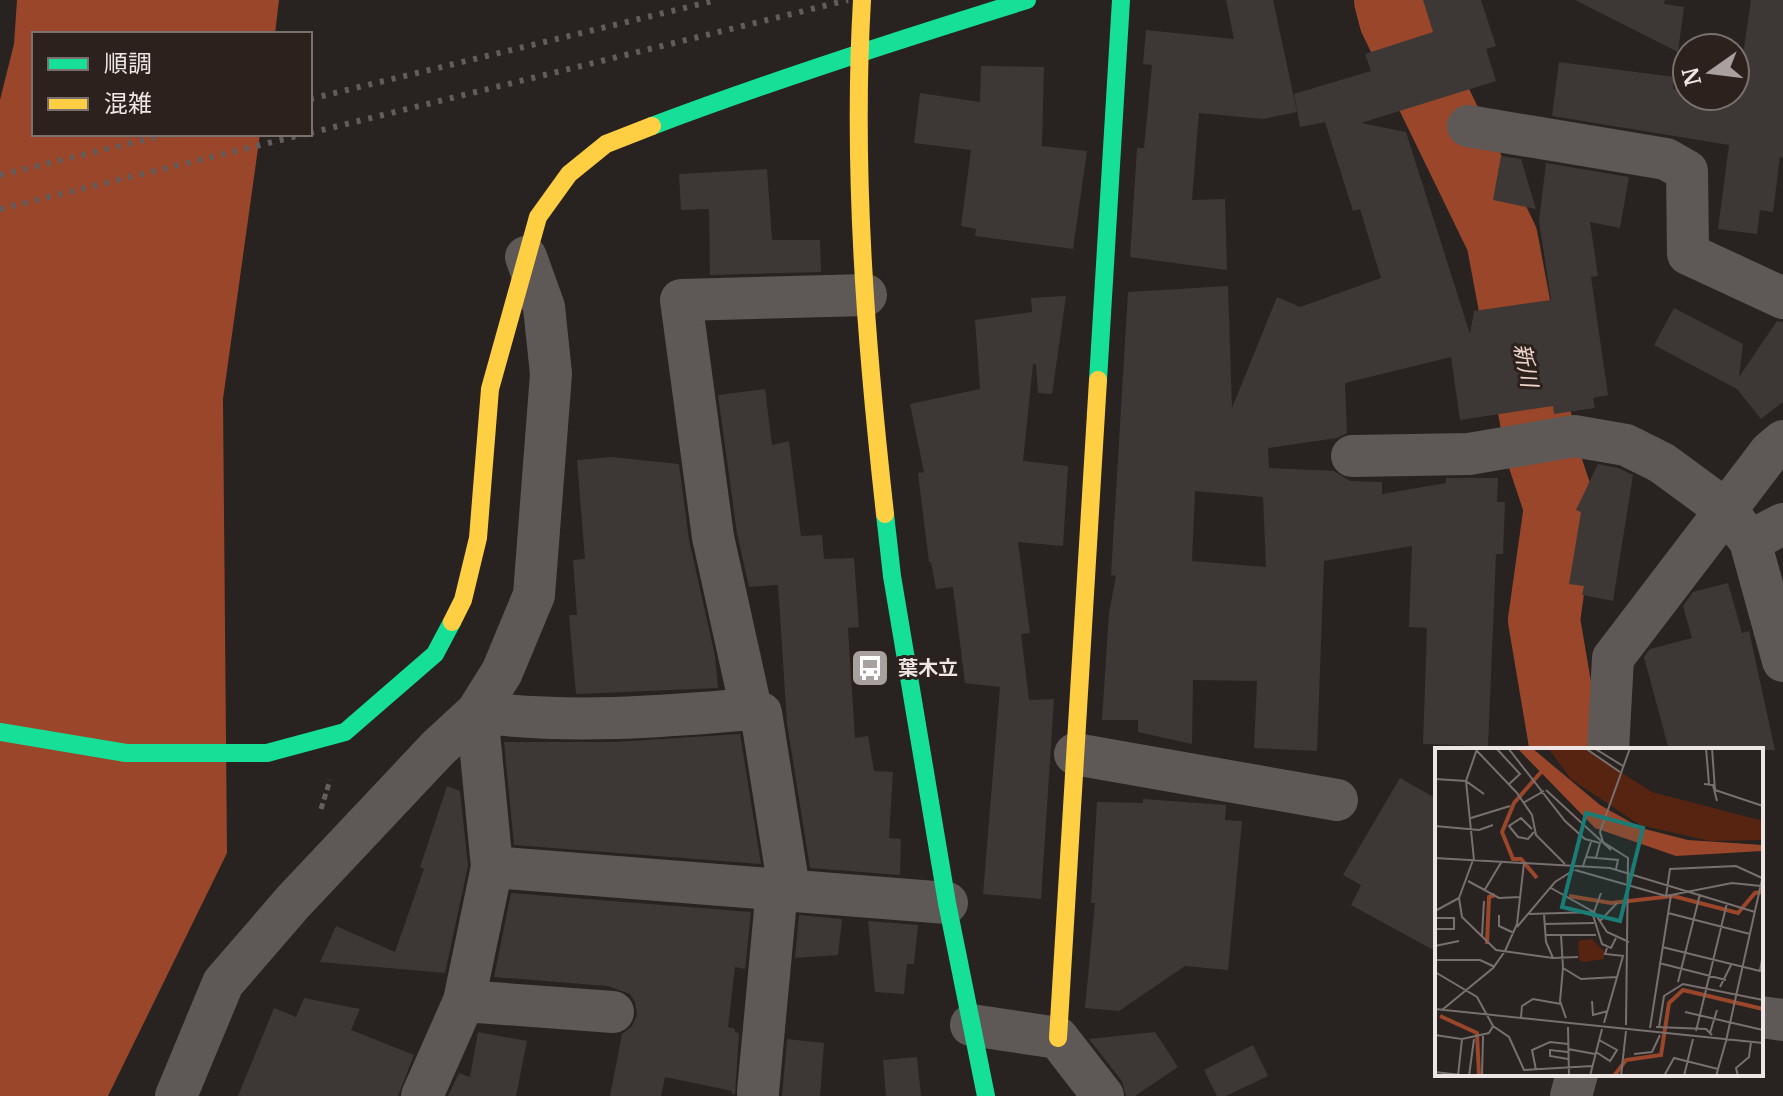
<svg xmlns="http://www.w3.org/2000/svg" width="1783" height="1096" font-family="Merriweather,'Noto Sans JP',serif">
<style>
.water{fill:#9a462a}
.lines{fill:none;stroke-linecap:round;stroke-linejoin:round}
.river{stroke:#9a462a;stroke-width:72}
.building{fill:#3d3836;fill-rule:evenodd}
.path{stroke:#645e5c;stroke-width:5;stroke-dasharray:6 4;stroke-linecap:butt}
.street{stroke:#5e5957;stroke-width:42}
.fast{stroke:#16e098;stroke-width:18}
.slow{stroke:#ffcf43;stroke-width:18}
.rail{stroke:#625d5c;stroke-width:6;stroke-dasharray:4 8;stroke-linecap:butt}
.labels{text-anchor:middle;stroke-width:6;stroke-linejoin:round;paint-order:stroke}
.poi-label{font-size:20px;font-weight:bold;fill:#eee6e4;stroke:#2c211d;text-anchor:start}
.water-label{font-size:22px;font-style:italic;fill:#efd5cc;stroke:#2c211d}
.inset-river{fill:none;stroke:#9a462a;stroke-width:4}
.inset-road{fill:none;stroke:#77706e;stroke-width:2}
.view{fill:#1a7c74;fill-opacity:0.15;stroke:#1a7c74;stroke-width:4}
.inset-edge{fill:none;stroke:#eee6e4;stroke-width:4}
</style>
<rect width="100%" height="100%" fill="#282220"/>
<path class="water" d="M17,0H279L275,34H34V134H260L223,399L227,853L108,1096H0V100L14,44Z"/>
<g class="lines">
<path class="river" d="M1390,0L1395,19L1502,239L1542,453L1560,507L1544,620L1566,750"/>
</g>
<g class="building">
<path d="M1226,0H1273L1297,112L1263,119L1199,113L1192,200L1225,199L1227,270L1130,257L1137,148H1144L1152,65L1143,64L1146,30L1234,39Z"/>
<path d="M1423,0H1481L1496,46L1486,49L1496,81L1361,123L1406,132L1470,334L1474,311L1551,300L1539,221L1546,163L1629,177L1620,228L1590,222L1598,276L1591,277L1608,395L1593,398L1595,408L1554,414L1553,406L1460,420L1451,357L1345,383L1347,433L1337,438L1268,448L1269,468L1334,471L1350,481L1382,482V494L1446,483V478H1498L1497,502H1505L1503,554H1496L1488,746L1423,744L1427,628L1409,627L1412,546L1324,561L1317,751L1254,748L1257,681L1193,680L1192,744L1138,732V720H1102L1109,613L1116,576L1111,575L1128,292L1228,286L1232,408L1277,297L1300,307L1381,278L1360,209L1353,211L1325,122L1300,127L1294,94L1371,71L1365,54L1433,32ZM1195,491L1263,497L1266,567L1192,561Z"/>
<path d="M1575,0H1665L1664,4L1684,7L1678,52Z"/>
<path d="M1751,0H1783V158L1780,157L1773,212L1760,210L1757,234L1718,229L1729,145L1552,116L1559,62L1674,77L1673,89L1687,91V96L1737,98L1738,86L1748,87L1739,82Z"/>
<path d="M981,66L1044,67L1042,146L1087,151L1073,249L975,236L976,229L961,226L971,150L914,143L920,93L980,102Z"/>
<path d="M1501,156L1521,159L1536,209L1493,200Z"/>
<path d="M767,169L772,240H820L821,272L710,275L709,209L681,210L679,174Z"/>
<path d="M1066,296L1052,394L1038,393L1036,364H1033L1023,461L1068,466L1063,546L1018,542L1030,633L1021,634L1029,700L1054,699L1041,899L983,894L1000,687L965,683L953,587L936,589L931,562H929L918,473L924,472L910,404L980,389L975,320L1032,312L1031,298Z"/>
<path d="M1674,308L1743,344L1739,377L1777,321L1783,322V402L1761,419L1737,389L1654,345Z"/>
<path d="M765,389L772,445L789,441L801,536L822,535L824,559L854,558L859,627L848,628L855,738L868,736L874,771L893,772L889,838L901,839L900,875L810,868L787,723L778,585L749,587L737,533L718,395Z"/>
<path d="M611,457L679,464L689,540L715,656L718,688L576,694L569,615H577L573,560L585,559L577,460Z"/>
<path d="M1598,464L1618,468L1633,475L1613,601L1582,595L1584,586L1569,584L1581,512L1576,510Z"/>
<path d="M1728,583L1742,633L1749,631L1775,750H1669L1644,657L1650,649L1692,638L1683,606L1693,592Z"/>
<path d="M740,734L761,864L514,845L504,742H615Z"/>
<path d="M1400,778L1437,799V952L1351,905L1361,885L1343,875Z"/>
<path d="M447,786L460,791L468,866L445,973L320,962L336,926L395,952L424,869L420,867Z"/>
<path d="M1143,799L1226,805L1225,820L1242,821L1228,970L1185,966L1119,1011L1085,1008L1095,903H1091L1097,802L1143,803Z"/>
<path d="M511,893L751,912L745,969L735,967L728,1027L735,1029V1032L739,1033L735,1094H732V1091L665,1077L661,1096H610L622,1034L632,1026L637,1015L635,1002L630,994L607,986L494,977Z"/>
<path d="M799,915L842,919L838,955L795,958Z"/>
<path d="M868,921L918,925L914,964H907L904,994L875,992Z"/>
<path d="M304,998L360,1009L351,1030L414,1055L398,1096H238L274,1008L296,1017Z"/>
<path d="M478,1032L527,1041L516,1096H448L459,1073L470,1077Z"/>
<path d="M1155,1032L1178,1067L1135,1096H1126L1122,1081L1089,1039Z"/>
<path d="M787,1039L824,1043L820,1096H782Z"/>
<path d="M1253,1045L1268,1076L1226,1096H1217L1204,1070Z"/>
<path d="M917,1057L921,1096H886L883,1060Z"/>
</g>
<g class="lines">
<path class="path" d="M321,809L330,780"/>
<g class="street">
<path d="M1468,126L1666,159L1687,171L1688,254L1783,298"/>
<path d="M1783,441L1770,452L1726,510L1750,541L1783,661"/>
<path d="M1352,456L1469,454L1574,436L1626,445L1662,463L1726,510L1613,658L1608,750"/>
<path d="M1750,541L1783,524"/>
<path d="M1075,754L1337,800"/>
<path d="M492,867L947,903"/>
<path d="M789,889L761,713L751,709L713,537L681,300L866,295"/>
<path d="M464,1001L613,1012"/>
<path d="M1761,1017L1783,1020"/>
<path d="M971,1025L1058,1038L1103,1096"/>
<path d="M758,1092L777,889"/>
<path d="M176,1096L223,983L293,902L438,748L477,712L502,672L534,595L551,374L544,307L526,257"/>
<path d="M422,1096L464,1001L492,867L477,712C568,724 660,717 751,709"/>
<path d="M1571,1096L1577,1074"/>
</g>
<g class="fast">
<path d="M652,126C776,79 901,39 1027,0"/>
<path d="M1098,380L1121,0"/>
<path d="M885,514L892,576L947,903L986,1096"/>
<path d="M0,732L126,753H267L345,732L435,654L452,622"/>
</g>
<g class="slow">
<path d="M862,0C852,171 866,344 885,514"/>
<path d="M452,622L463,600L478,538L490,389L538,217L569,174L606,144L652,126"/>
<path d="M1058,1038L1098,380"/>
</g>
<g class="rail">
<path d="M310,99L717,0"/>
<path d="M310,133L848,0"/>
<path d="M0,175L168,134"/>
<path d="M0,209L305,134"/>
</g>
</g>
<defs>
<g id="bus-square" transform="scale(2)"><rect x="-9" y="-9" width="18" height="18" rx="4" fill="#a9a19f" stroke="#2c211d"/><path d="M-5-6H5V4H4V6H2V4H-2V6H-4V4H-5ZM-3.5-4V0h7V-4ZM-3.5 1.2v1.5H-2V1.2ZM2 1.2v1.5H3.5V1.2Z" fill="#fff"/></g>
</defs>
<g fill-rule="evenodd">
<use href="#bus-square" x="870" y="668"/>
</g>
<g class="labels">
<g class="poi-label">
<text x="898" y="675">葉木立</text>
</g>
<g class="water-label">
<text transform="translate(1526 365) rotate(79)" y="8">新川</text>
</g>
</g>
<g transform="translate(1435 748)">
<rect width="328" height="328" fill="#282220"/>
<path d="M113,0H148L217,44L328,73V92L275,93L205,77L136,31ZM157,191L169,203V211L148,214L144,212L143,193Z" fill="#572411"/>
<path d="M82,0H97L165,57L206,80L253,92L328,97V103L241,108L160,80Z" fill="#9a462a"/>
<path class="inset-river" d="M102,130L86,111H78L67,84L79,55L107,23M134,148L176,155L238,148L303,165L320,145L328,144M52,196L54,149L60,147M5,268L42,285L44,328M179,328L191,312L226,307L234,255L248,242L328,261"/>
<path class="inset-road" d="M61,0L85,26L73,37M73,0L130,73L150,91L165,95L161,110M150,0L185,24M159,0L188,18M271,0L274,36M277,0L280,42L328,58M42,1L31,33L49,46M42,3L82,45L97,67L101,87L130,116M0,31L31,33L39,112M269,36L278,37L282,53M111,42L176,102M88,55L109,43M36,70L75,58M0,78L44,82L58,77M97,81L86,70L74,78L83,89L93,91L99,84M151,109L183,112L181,121M0,110L175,120L320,164M38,112L24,150L27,169L61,202L118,210M148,118L156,94M140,122L231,148M33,133L64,150L85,149M326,138L297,135L231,148L235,121L301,118L327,130M116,140L159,164L166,145M49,143L67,113M0,163L24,150M157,164L167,196L176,200L181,190M233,165L315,186M94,166L159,164L172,184L194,194M109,166L111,194L118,210L143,209M64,167V178L79,185M0,170H19V181H0M165,173L182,155M110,176L159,175M82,179L120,134L139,122M110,187H161M126,187L128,220L146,231L182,229M47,188L49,153M0,198L24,193M227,199L325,223L328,206M172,200L170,206L189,208M0,212H45L60,219M224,215L291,232M128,220L125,253L131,270M0,224L42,249L58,278L74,289L89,322L157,318M243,234L265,146M285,239L296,217M157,253L158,267L173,263M0,261L328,295M7,262L58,220L70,203L82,176L89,115M250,264L328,282M86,269L87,258L98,251L126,256M169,275L188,208M191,277L193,110L168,94L165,84L195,0M133,279L134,328M221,279L271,281L277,287M224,279L229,248L248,236L328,252M215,280L236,147M261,283L292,155M275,285L282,262M0,287L27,291L23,328M27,291L54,285L58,278M291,293L328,127M133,301L160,306M133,304L115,302V308L133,311M161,304L175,313L182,302L164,292M199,306L217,304L225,287M101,322L97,302L115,294L133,296M0,324L34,328M34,328L39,291M47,328L48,288M155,328L167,281M186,328L191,283M229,328L239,310L283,321M249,328L258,291M281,328L291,293M303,328L301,320L314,309L316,294"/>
<path class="view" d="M151,65L208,80L185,173L127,159Z"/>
<rect width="328" height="328" class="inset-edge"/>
</g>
<rect x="32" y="32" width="280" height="104" fill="#2c211d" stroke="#7a706d" stroke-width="2"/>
<rect x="48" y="58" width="40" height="12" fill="#16e098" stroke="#7a706d" stroke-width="2"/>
<text x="104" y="72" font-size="24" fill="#eee6e4">順調</text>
<rect x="48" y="98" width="40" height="12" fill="#ffcf43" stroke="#7a706d" stroke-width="2"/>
<text x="104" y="112" font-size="24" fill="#eee6e4">混雑</text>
<g transform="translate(1711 72) rotate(256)"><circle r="38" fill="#2c211d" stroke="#7a706d" stroke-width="2"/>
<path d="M0-6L14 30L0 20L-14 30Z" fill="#a9a19f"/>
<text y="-12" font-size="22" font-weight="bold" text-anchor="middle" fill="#eee6e4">N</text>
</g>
</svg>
